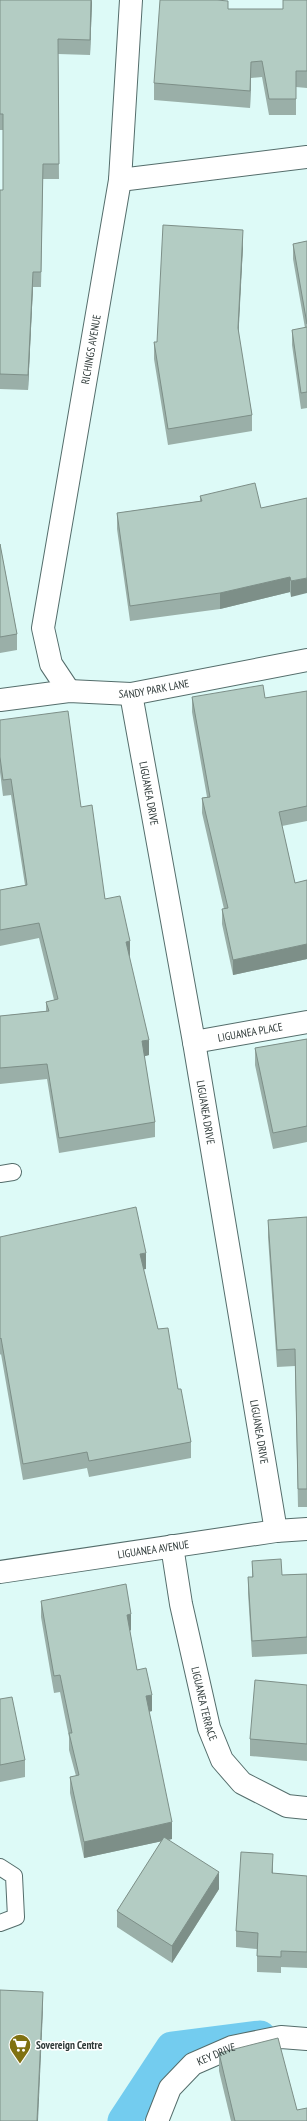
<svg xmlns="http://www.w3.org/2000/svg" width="307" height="2121" font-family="'PT Sans Narrow',sans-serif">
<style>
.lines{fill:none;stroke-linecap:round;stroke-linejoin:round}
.canal{stroke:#73ccef;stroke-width:33}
.service-casing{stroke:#546d6b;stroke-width:18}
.minor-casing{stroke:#546d6b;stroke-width:24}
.secondary-casing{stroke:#546d6b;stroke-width:24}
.service{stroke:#fff;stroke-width:16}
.minor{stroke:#fff;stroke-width:22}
.secondary{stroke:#fff;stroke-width:22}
.wall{fill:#9aafa8}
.shaded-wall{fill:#7d8f88}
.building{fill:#b3ccc3;stroke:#7d8f88}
.labels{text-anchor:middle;stroke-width:3;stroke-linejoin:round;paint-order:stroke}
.street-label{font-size:11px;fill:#2f3a39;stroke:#fff}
.poi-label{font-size:11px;font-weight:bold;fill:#2f3a39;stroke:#fff;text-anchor:start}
</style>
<rect width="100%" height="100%" fill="#ddfaf7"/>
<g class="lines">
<path class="canal" d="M124,2121L172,2048L260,2037"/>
<g class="service-casing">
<g id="service">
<path d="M0,1174L13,1172"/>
<path d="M0,1867L14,1876L16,1917L0,1923"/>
</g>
</g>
<g class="minor-casing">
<g id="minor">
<path d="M120,180L307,157"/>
<path id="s1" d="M69,691L51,664L43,628L120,180L131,0"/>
<path id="s2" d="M131,694L194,1042L276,1531"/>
<path id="s3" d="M0,700L69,691L131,694L307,660"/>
<path id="s4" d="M194,1042L307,1022"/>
<path id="s5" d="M172,1546L181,1604L209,1728L222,1760L242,1783L287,1806L307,1808"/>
<path id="s6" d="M157,2121L170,2088L193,2064L232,2047L281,2037L307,2039"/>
</g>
</g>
<g class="secondary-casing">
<g id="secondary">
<path id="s7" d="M0,1572L276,1531L307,1529"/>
</g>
</g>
<use href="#service" class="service"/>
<use href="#minor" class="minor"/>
<use href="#secondary" class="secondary"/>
</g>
<g class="wall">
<path d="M0,0H92L90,55L58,54L59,179H43L41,287H33L28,390L0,389V190H3V130H0Z"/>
<path d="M307,0V88L296,87V115H269L262,77L251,78L250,108L154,100V83L228,9H283Z"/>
<path d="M307,241V408L301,409L292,345V330L305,328L293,259V244Z"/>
<path d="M243,246L238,332L252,415V431L168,445L154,359V342H157Z"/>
<path d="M200,496L261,508L307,498L291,597L290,592L220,609L130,621L117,529V513L200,501Z"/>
<path d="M0,544L17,634V650L0,653Z"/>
<path d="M307,691V821L282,826L295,883L307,880V959L233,975L222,924V909H224L202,813V798L207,797L192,712V697L265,698Z"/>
<path d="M0,720L81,807L105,899L130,956H129L149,1055L144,1056L155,1122V1137L59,1153L47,1079L0,1084V1016L46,1011V1002L54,1000L39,938L0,946V890L25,885L11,795L3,796L0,772Z"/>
<path d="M307,1039V1142L273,1149L255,1065V1048Z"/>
<path d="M307,1217V1507H298L295,1366L277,1367L268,1237V1220Z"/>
<path d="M0,1237L146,1269H143L158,1329L178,1389L191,1442V1458L89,1477L87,1468L23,1480L1,1354L0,1355Z"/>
<path d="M252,1561L282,1575L307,1574V1654L252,1657L248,1593V1577H252Z"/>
<path d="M41,1601L131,1630L130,1631L137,1670L152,1711L149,1712L172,1839L168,1840L219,1889L172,1963L117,1927V1911L162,1841L84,1858L70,1793V1777L76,1776L69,1750V1737L60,1692L54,1693L41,1617Z"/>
<path d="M307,1685V1761L250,1756V1739Z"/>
<path d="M0,1699L25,1760V1777L0,1782Z"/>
<path d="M273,1874L307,1876V1968L281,1967V1973L257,1972V1949L236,1947V1931Z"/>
<path d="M219,2053L297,2110L307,2121H231L219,2071Z"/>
</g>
<g class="shaded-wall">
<path d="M91,0L92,2L90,55V40Z"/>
<path d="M251,62V78L250,108V91Z"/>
<path d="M243,230V246L238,344V328Z"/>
<path d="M33,272V287L28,390V375Z"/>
<path d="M290,577V592L220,609V593Z"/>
<path d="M307,578V593L291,597V581Z"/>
<path d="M130,941V956L126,957V942Z"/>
<path d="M307,944V959L233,975V960Z"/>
<path d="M149,1040V1055L142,1057V1041Z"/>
<path d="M146,1253V1269L140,1270V1254Z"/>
<path d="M131,1614V1630L127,1631V1615Z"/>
<path d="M152,1695V1711L146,1712V1696Z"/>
<path d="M172,1822V1839L84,1858V1842Z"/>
<path d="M273,1854V1870L272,1890V1873Z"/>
<path d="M219,1872V1889L172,1963V1946Z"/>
<path d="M43,1992V2009L38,2121H37Z"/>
</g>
<g class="building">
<path d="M0,0H91L90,40L58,39L59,164H43L41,272H33L28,375L0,374V190H3V114H0Z"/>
<path d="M160,0H217L228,1V9H283V0H307V71H296V99H269L262,61L251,62L250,91L154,83Z"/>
<path d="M163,225L243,230L238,328L252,415L168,429L154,342H157Z"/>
<path d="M307,241V324L293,244Z"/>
<path d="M307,327V392L301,393L292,330Z"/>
<path d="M255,483L261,508L307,498V578L291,581L290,577L220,593L130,606L117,513L202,501L200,496Z"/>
<path d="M0,544L17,634L0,637Z"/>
<path d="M263,685L265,698L307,691V806L279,812L295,883L307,880V944L233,960L222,909L228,908L202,798L210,797L192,697Z"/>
<path d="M68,711L81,807L92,805L105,899L120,896L130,941L126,942L149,1040L142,1041L155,1122L59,1138L47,1064L0,1068V1016L49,1011L46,1002L58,999L39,923L0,930V890L27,885L11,779L3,780L0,757V720Z"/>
<path d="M307,1039V1126L273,1133L255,1048Z"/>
<path d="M136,1207L146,1253L140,1254L158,1329L168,1328L178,1389H181L191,1442L89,1461L87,1452L23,1464L1,1338L0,1339V1237Z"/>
<path d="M307,1217V1489H298L295,1349L277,1350L268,1220Z"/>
<path d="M281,1559L282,1575L307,1574V1637L252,1641L248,1577H253L252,1561Z"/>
<path d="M126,1584L131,1614L127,1615L137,1670L146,1668L152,1695L146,1696L172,1822L84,1842L70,1777L79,1775L69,1733H72L60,1675L54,1676L41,1601Z"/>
<path d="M255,1680L307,1685V1744L250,1739Z"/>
<path d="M12,1697L25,1760L0,1765V1699Z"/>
<path d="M164,1837L219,1872L172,1946L117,1911Z"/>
<path d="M241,1852L273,1854L272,1873L307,1876V1952L281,1951V1957L257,1956L258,1933L236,1931Z"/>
<path d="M0,1990L43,1992L37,2121H0Z"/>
<path d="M278,2038L297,2110L307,2108V2121H235L219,2053Z"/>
</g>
<defs>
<g id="supermarket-pin" transform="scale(1.15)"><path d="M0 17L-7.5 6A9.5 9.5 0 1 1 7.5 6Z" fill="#807111" stroke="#fff"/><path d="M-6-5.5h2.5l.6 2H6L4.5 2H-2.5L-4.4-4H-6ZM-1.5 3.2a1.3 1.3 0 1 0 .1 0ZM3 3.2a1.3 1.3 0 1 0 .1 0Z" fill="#fff"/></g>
</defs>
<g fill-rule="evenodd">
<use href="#supermarket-pin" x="20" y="2045"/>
</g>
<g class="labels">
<g class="street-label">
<text dy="4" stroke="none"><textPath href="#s1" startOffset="352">RICHINGS AVENUE</textPath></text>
<text dy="4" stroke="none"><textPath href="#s3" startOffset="155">SANDY PARK LANE</textPath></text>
<text dy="4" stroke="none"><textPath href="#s2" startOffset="101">LIGUANEA DRIVE</textPath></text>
<text dy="4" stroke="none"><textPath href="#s4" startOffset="57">LIGUANEA PLACE</textPath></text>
<text dy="4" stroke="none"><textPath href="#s2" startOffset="425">LIGUANEA DRIVE</textPath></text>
<text dy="4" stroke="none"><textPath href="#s2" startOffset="749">LIGUANEA DRIVE</textPath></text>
<text dy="4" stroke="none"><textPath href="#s7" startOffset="155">LIGUANEA AVENUE</textPath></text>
<text dy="4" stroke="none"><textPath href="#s5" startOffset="161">LIGUANEA TERRACE</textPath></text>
<text dy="4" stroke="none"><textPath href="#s6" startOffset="94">KEY DRIVE</textPath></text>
</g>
<g class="poi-label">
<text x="36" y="2049">Sovereign Centre</text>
</g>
</g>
</svg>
